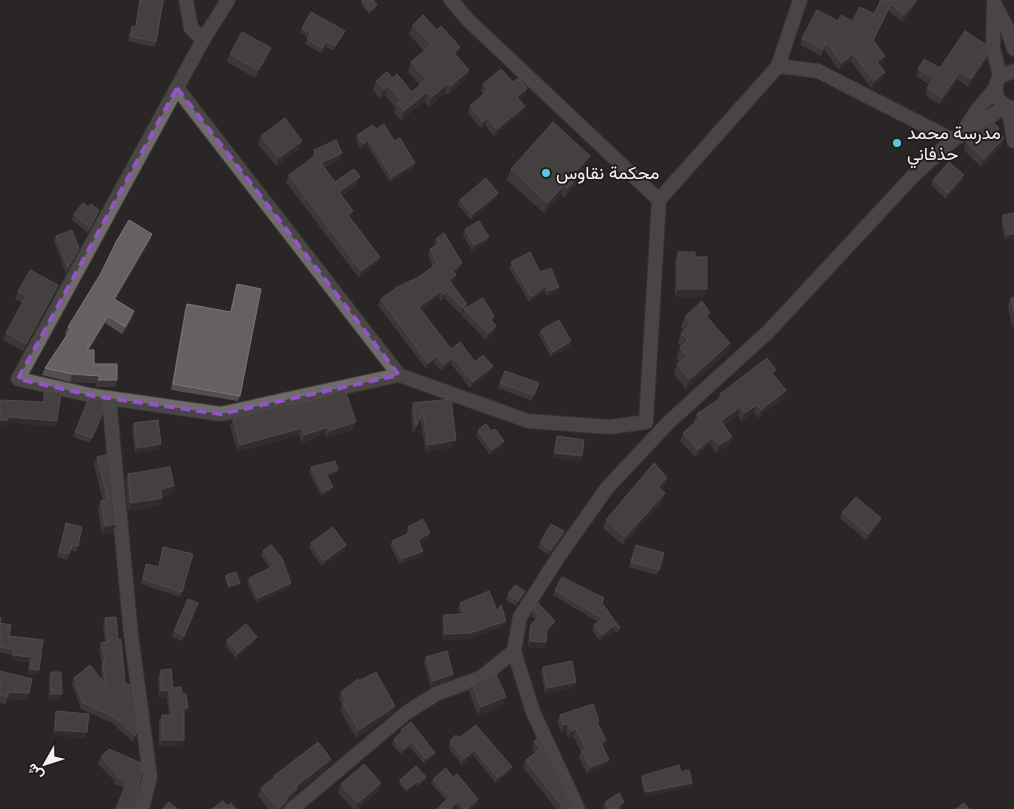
<svg xmlns="http://www.w3.org/2000/svg" width="1014" height="809" font-family="Raleway,Vazirmatn,sans-serif">
<style>
.lines{fill:none;stroke-linecap:round;stroke-linejoin:round}
.minor-casing{stroke:#444141;stroke-width:16}
.minor{stroke:#6f6b6a;stroke-width:14}
.wall{fill:#524f4e}
.shaded-wall{fill:#3b3737}
.building{fill:#646160;stroke:#7a7877}
.marked{fill:none;stroke:#9354c9;stroke-width:4;stroke-dasharray:10 6;stroke-linejoin:round}
.poi-dot{fill:#56c9e0;stroke:#201d1c;stroke-width:2}
.labels{text-anchor:middle;stroke-width:4;stroke-linejoin:round;paint-order:stroke}
.poi-label{font-size:18px;fill:#f5f3f2;stroke:#201d1c;text-anchor:start}
</style>
<rect width="100%" height="100%" fill="#2a2626"/>
<g class="lines">
<g class="minor-casing">
<g id="minor">
<path d="M186,0L191,28L203,40"/>
<path d="M228,0L203,40L18,379L94,396L221,414L399,375L528,421L610,427L646,422L659,200L469,21L451,0"/>
<path d="M994,3L1007,28L1014,49"/>
<path d="M994,5L993,48L1000,76"/>
<path d="M778,66L800,0"/>
<path d="M177,88L399,375"/>
<path d="M1008,107L1014,141"/>
<path d="M1013,108C997,105 991,90 1000,76L1014,71"/>
<path d="M963,132L977,110L995,89"/>
<path d="M659,200L778,66L818,71L953,140"/>
<path d="M109,398L131,635L150,776L142,809"/>
<path d="M514,651L533,712L578,809"/>
<path d="M292,809L406,713L436,694L482,677L514,651L520,617L559,556L607,488L668,423L768,332L915,174L953,140L1006,106"/>
</g>
</g>
<use href="#minor" class="minor"/>
</g>
<g class="wall">
<path d="M140,0H165L164,4H163L156,42L154,47L128,41L132,26L135,27Z"/>
<path d="M877,0H917L914,7L902,22L888,10L873,41L883,63L879,65L885,72L882,79L871,88L851,61L839,70L824,49L821,56L800,45L802,38L838,21H852L874,14L880,1Z"/>
<path d="M362,1L376,8L369,14L361,4Z"/>
<path d="M413,25L457,56L469,70L466,79L448,95L445,92L429,107L424,101L401,121L394,112L396,108L385,95L380,99L373,90L376,81L393,78L412,92L420,85L408,72L411,62L424,51L409,34Z"/>
<path d="M302,28L343,36L333,51L325,46L321,53L305,44L308,37L300,33Z"/>
<path d="M989,52L987,59L968,87L958,80L940,105L925,95L927,88L929,84L916,76L918,69L940,68Z"/>
<path d="M230,54L268,56L255,78L227,62Z"/>
<path d="M513,82L527,88L525,95L519,99L522,113L494,136L485,125L481,128L468,113L470,106L484,94L481,91L483,84Z"/>
<path d="M999,128L998,132L1004,138L1001,146L981,167L964,150L966,142Z"/>
<path d="M376,129L394,141L415,163L413,168L390,182L367,145L361,149L356,141L357,135Z"/>
<path d="M261,136L299,149L276,166L258,144Z"/>
<path d="M314,150L339,160L324,167L335,182L357,184L341,196L350,218L380,257L377,264L359,278L286,182L289,175L312,158Z"/>
<path d="M586,166L579,174L576,185L564,198L561,195L544,213L507,180L511,169Z"/>
<path d="M964,175L962,181L946,199L931,185L933,180Z"/>
<path d="M498,193L496,198L471,220L458,205L460,200Z"/>
<path d="M1014,213V238L1005,240L1001,221L1003,215Z"/>
<path d="M74,214L97,216L88,233L72,220Z"/>
<path d="M465,229L489,237L487,242L472,251L463,235Z"/>
<path d="M152,234L149,242L115,300L132,319L122,334L105,323L89,350L94,364L117,380L115,387H95L97,383L70,382L42,375L45,368L67,335L65,334L68,327Z"/>
<path d="M56,236L79,248L77,253L66,274L54,241Z"/>
<path d="M436,239L459,269L455,273L454,281L451,283L466,308L494,316L492,321L496,326L494,332L486,340L462,316L463,312L461,314L444,298L441,301L439,297L421,310L451,349L475,362L490,372L470,388L451,364L441,371L434,363L426,369L378,305L381,299L419,277L433,266L428,256L430,249L435,247L434,245Z"/>
<path d="M678,252L695,257L704,297H675V260Z"/>
<path d="M511,262L540,272L559,287L557,292L547,296L545,291L529,302L509,268Z"/>
<path d="M237,284L240,396L238,401L171,390L185,309L187,304L230,312Z"/>
<path d="M58,285L55,292L23,351L3,340L6,333L22,303L15,299L18,292Z"/>
<path d="M1014,297V326L1012,327L1008,306L1011,298Z"/>
<path d="M685,317L709,319L730,343L727,353L686,389L674,374L677,364L680,362L676,358L680,348L681,346L678,343L681,333L684,331L681,327Z"/>
<path d="M541,330L571,341L569,347L551,357L539,335Z"/>
<path d="M505,371L539,383L532,401L498,388Z"/>
<path d="M774,376L786,390L783,398L758,418L754,412L742,421L738,415L724,425L732,437L729,444L716,453L710,444L695,457L680,441L683,433L695,423L694,422L697,414L717,400L720,394Z"/>
<path d="M45,390L57,421L56,427L7,422L6,425H0L43,402V396Z"/>
<path d="M413,403L456,440L453,447L426,452L420,419L413,434L411,410Z"/>
<path d="M288,408L353,430L327,438L325,434L302,443L299,435L238,452L230,426L233,419Z"/>
<path d="M104,410L90,443L73,437L75,432Z"/>
<path d="M134,423L159,450L135,453L132,429Z"/>
<path d="M478,430L491,431L502,446L490,455L476,436Z"/>
<path d="M557,436L580,461L553,458L555,442Z"/>
<path d="M97,457L116,524L113,532L102,534L98,509L101,501H103L94,465Z"/>
<path d="M311,467L337,474L327,477L331,491L321,496L309,472Z"/>
<path d="M128,474L174,486L171,494L162,496L159,506L128,511L126,482Z"/>
<path d="M667,478L665,486L661,490L662,501L623,545L603,528L606,520Z"/>
<path d="M842,512L881,518L879,524L866,540L840,518Z"/>
<path d="M66,523L78,546L76,552L70,550L67,560L57,557Z"/>
<path d="M408,527L428,538L420,543L421,556L400,564L390,546L392,541L407,534V532Z"/>
<path d="M564,531L562,537L549,555L538,548L540,543Z"/>
<path d="M311,543L346,545L344,551L322,566L309,548Z"/>
<path d="M636,545L659,570L657,575L629,567Z"/>
<path d="M163,547L182,592L180,597L141,584L146,564L158,566Z"/>
<path d="M263,551L291,583L289,587L257,603L247,583L249,578L270,568L261,556Z"/>
<path d="M226,575L240,583L239,585L228,588L225,578Z"/>
<path d="M555,590L604,598L602,603L620,628L618,633L614,631L600,641L592,630L594,625L598,622L553,595Z"/>
<path d="M508,594L523,597L516,606L506,600Z"/>
<path d="M460,603L497,611L506,621L504,626L468,639L443,640L442,620L444,615L460,614L458,608Z"/>
<path d="M196,608L182,641L172,637L174,631Z"/>
<path d="M533,611L555,621L553,626L547,633L546,642L544,648L528,647L529,629L531,624L536,619L531,616Z"/>
<path d="M0,617V623L9,636L43,640L39,670L37,675L28,674L29,662L11,660L12,655L0,652Z"/>
<path d="M105,618L118,640L125,683L138,729L133,742L112,723L81,709L72,684L74,678L102,680L101,667L102,663L99,650L101,643H105L103,624Z"/>
<path d="M227,640L255,642L236,658L226,646Z"/>
<path d="M426,657L453,674L451,679L431,687L424,662Z"/>
<path d="M543,667L574,688L545,693L541,672Z"/>
<path d="M161,670L173,688L185,714H184L182,747H159V722L162,715H169L167,697L159,698L158,677Z"/>
<path d="M0,671L29,693L26,700L7,699L6,704L0,703Z"/>
<path d="M51,672L60,700H49V678Z"/>
<path d="M359,681L395,706L392,713L356,738L340,710L342,704L339,699L341,692Z"/>
<path d="M472,684L506,697L503,705L478,715L469,692Z"/>
<path d="M56,711L85,738L53,735L55,717Z"/>
<path d="M560,715L598,724L604,747L603,748L606,766L587,774L579,757L581,751L573,736L568,738L566,730L561,732L557,722Z"/>
<path d="M401,730L435,753L433,757L424,764L410,747L401,754L392,744L394,739L400,734Z"/>
<path d="M540,737L573,806L577,809H556L523,767L526,760L535,753L532,748L534,741Z"/>
<path d="M459,738L512,767L510,772L496,783L473,755L462,765L449,749V745L451,740Z"/>
<path d="M101,757L143,764L136,801L138,808L116,809L124,788L114,784L115,781L98,764Z"/>
<path d="M328,767L296,792L294,796L286,804L284,809H269L258,796L261,788L272,779L274,776Z"/>
<path d="M681,772L690,787L645,796L641,780L642,776Z"/>
<path d="M426,777L425,780L418,786L416,784L406,792L399,783L400,780Z"/>
<path d="M453,777L477,803L470,809H459L456,805L446,800L431,783L433,779Z"/>
<path d="M381,783L378,791L358,809H353L338,792L341,784Z"/>
<path d="M605,802H624L622,807L619,809H605L603,806Z"/>
</g>
<g class="shaded-wall">
<path d="M917,0L914,7L902,22L904,15Z"/>
<path d="M377,5L376,8L369,14L370,11Z"/>
<path d="M345,31L343,36L333,51L335,46Z"/>
<path d="M460,47L457,56L454,53Z"/>
<path d="M271,48L268,56L255,78L258,70Z"/>
<path d="M989,52L987,59L968,87L971,79Z"/>
<path d="M853,54L851,61L839,70L842,63Z"/>
<path d="M885,56L883,63L875,69L877,62Z"/>
<path d="M469,70L466,79L448,95L451,86Z"/>
<path d="M885,72L882,79L871,88L874,81Z"/>
<path d="M960,72L958,80L940,105L942,98Z"/>
<path d="M448,83L445,92L429,107L432,97Z"/>
<path d="M388,86L385,95L380,99L384,89Z"/>
<path d="M527,88L525,95L515,103L517,97Z"/>
<path d="M427,92L424,101L401,121L404,111Z"/>
<path d="M525,106L522,113L494,136L497,129Z"/>
<path d="M487,118L485,125L481,128L483,122Z"/>
<path d="M1004,138L1001,146L981,167L984,159Z"/>
<path d="M369,140L367,145L361,149L363,144Z"/>
<path d="M302,141L299,149L276,166L279,158Z"/>
<path d="M342,153L339,160L318,170L321,163Z"/>
<path d="M590,156L586,166L572,182L576,171Z"/>
<path d="M415,163L413,168L390,182L392,177Z"/>
<path d="M580,175L576,185L564,198L568,188Z"/>
<path d="M964,175L962,181L946,199L948,193Z"/>
<path d="M360,177L357,184L336,199L339,192Z"/>
<path d="M564,185L561,195L544,213L548,203Z"/>
<path d="M498,193L496,198L471,220L473,214Z"/>
<path d="M99,210L97,216L88,233L90,228Z"/>
<path d="M353,211L350,218L348,215Z"/>
<path d="M1014,233V238L1005,240L1007,235Z"/>
<path d="M152,234L149,242L112,306L114,299Z"/>
<path d="M489,237L487,242L472,251L474,245Z"/>
<path d="M79,248L77,253L66,274L68,268Z"/>
<path d="M380,257L377,264L359,278L361,271Z"/>
<path d="M462,263L459,269L450,277L453,271Z"/>
<path d="M456,275L454,281L447,287L449,280Z"/>
<path d="M58,285L55,292L23,351L26,344Z"/>
<path d="M546,286L545,291L529,302L531,297Z"/>
<path d="M559,287L557,292L547,296L549,291Z"/>
<path d="M678,289H707L704,297H675Z"/>
<path d="M441,291L439,297L416,314L419,307Z"/>
<path d="M447,292L444,298L441,301L444,294Z"/>
<path d="M467,304L465,310L464,309L463,312L461,314L463,308Z"/>
<path d="M134,311L132,319L122,334L125,327Z"/>
<path d="M108,316L105,323L84,357L87,350Z"/>
<path d="M496,326L494,332L486,340L489,333Z"/>
<path d="M571,341L569,347L551,357L553,352Z"/>
<path d="M730,343L727,353L686,389L690,379Z"/>
<path d="M437,356L434,363L426,369L428,363Z"/>
<path d="M453,358L451,364L441,371L443,365Z"/>
<path d="M493,366L490,372L470,388L473,382Z"/>
<path d="M72,374L100,376L117,380L115,387H95L97,383L70,382Z"/>
<path d="M786,390L783,398L758,418L761,410Z"/>
<path d="M757,405L754,412L742,421L744,413Z"/>
<path d="M740,407L738,415L718,429L721,421Z"/>
<path d="M8,417L57,421L56,427L7,422L6,425H0V420Z"/>
<path d="M356,422L353,430L327,438L329,431Z"/>
<path d="M328,427L325,434L302,443L304,435Z"/>
<path d="M302,428L299,435L238,452L240,445Z"/>
<path d="M713,437L710,444L695,457L698,450Z"/>
<path d="M732,437L729,444L716,453L719,445Z"/>
<path d="M456,440L453,447L426,452L428,445Z"/>
<path d="M504,441L502,446L490,455L492,450Z"/>
<path d="M161,444L159,450L135,453L137,448Z"/>
<path d="M555,453L582,456L580,461L553,458Z"/>
<path d="M338,470L337,474L324,478L326,474Z"/>
<path d="M667,478L665,486L655,495L658,487Z"/>
<path d="M174,486L171,494L158,497L161,489Z"/>
<path d="M333,487L331,491L321,496L323,492Z"/>
<path d="M665,493L662,501L623,545L625,537Z"/>
<path d="M162,498L159,506L128,511L131,503Z"/>
<path d="M881,518L879,524L866,540L868,534Z"/>
<path d="M116,524L113,532L102,534L105,526Z"/>
<path d="M564,531L562,537L549,555L551,550Z"/>
<path d="M430,533L428,538L416,545L418,540Z"/>
<path d="M346,545L344,551L322,566L324,561Z"/>
<path d="M423,551L421,556L400,564L402,559Z"/>
<path d="M240,583L239,585L228,588L229,586Z"/>
<path d="M291,583L289,587L257,603L258,598Z"/>
<path d="M525,591L523,597L516,606L518,601Z"/>
<path d="M506,621L504,626L468,639L443,640L445,634Z"/>
<path d="M555,621L553,626L545,634L547,629Z"/>
<path d="M615,625L614,631L600,641L602,635Z"/>
<path d="M257,637L255,642L236,658L238,653Z"/>
<path d="M530,641L546,642L544,648L528,647Z"/>
<path d="M13,655L31,657L29,662L11,660Z"/>
<path d="M30,669L39,670L37,675L28,674Z"/>
<path d="M453,674L451,679L431,687L433,681Z"/>
<path d="M576,682L574,688L545,693L547,688Z"/>
<path d="M169,690L167,697L159,698L161,691Z"/>
<path d="M8,692L29,693L26,700L7,699Z"/>
<path d="M51,694H62L60,700H49Z"/>
<path d="M506,697L503,705L478,715L481,707Z"/>
<path d="M395,706L392,713L356,738L359,730Z"/>
<path d="M184,708H188L185,714L182,715Z"/>
<path d="M568,724L566,730L561,732L563,725Z"/>
<path d="M576,729L573,736L568,738L571,731Z"/>
<path d="M55,730L87,732L85,738L53,735Z"/>
<path d="M162,740H184L182,747H159Z"/>
<path d="M606,740L604,747L598,750L601,743Z"/>
<path d="M412,742L410,747L401,754L403,750Z"/>
<path d="M475,750L473,755L462,765L464,759Z"/>
<path d="M435,753L433,757L424,764L426,759Z"/>
<path d="M331,759L328,767L296,792L294,796L286,804L284,809H278L296,786Z"/>
<path d="M609,760L606,766L587,774L590,767Z"/>
<path d="M512,767L510,772L496,783L498,778Z"/>
<path d="M426,777L425,780L418,786L419,783Z"/>
<path d="M417,781L416,784L406,792L407,789Z"/>
<path d="M381,783L378,791L358,809H356L358,803Z"/>
<path d="M692,783L690,787L645,796L646,792Z"/>
<path d="M478,799L477,803L470,809H467Z"/>
<path d="M458,801L456,805L453,809H450Z"/>
<path d="M624,802L622,807L619,809L618,806Z"/>
</g>
<g class="building">
<path d="M140,0H163L156,42L130,36L132,26L136,27Z"/>
<path d="M362,0H373L377,5L370,11L362,1Z"/>
<path d="M881,0H917L904,15L891,4L873,40L885,56L877,62L885,72L874,81L853,54L842,63L826,42L823,49L802,38L817,10L838,21L841,15L852,21L860,7L874,14Z"/>
<path d="M311,12L345,31L335,46L326,41L322,48L307,39L311,33L302,28Z"/>
<path d="M423,15L437,30L441,26L460,47L454,53L469,70L451,86L448,83L432,97L427,92L404,111L397,103L401,100L388,86L384,89L376,81L387,72L393,78L397,74L412,92L426,79L411,62L431,45L413,25Z"/>
<path d="M965,31L988,46L989,52L971,79L960,72L942,98L927,88L934,78L918,69L924,59L940,68Z"/>
<path d="M242,32L271,48L258,70L230,54Z"/>
<path d="M501,69L513,82L519,78L527,88L517,97L525,106L497,129L487,118L483,122L470,106L488,90L483,84Z"/>
<path d="M285,118L302,141L279,158L261,136Z"/>
<path d="M991,120L999,128L997,131L1004,138L984,159L966,142L982,126Z"/>
<path d="M553,122L590,156L576,171L580,175L568,188L564,185L548,203L511,169Z"/>
<path d="M384,124L394,141L400,138L415,163L392,177L369,140L363,144L357,135L373,125L376,129Z"/>
<path d="M336,140L342,153L321,163L335,182L354,169L360,177L339,192L353,211L348,215L380,257L361,271L289,175L316,155L314,150Z"/>
<path d="M949,162L964,175L948,193L933,180Z"/>
<path d="M486,178L498,193L473,214L460,200Z"/>
<path d="M83,203L88,207L91,204L99,210L90,228L74,214Z"/>
<path d="M1014,213V233L1007,235L1003,215Z"/>
<path d="M129,220L152,234L114,299L134,311L125,327L108,316L87,350H94V364H117V380H98L100,376L72,374L45,368L71,329L68,327L101,273L116,242Z"/>
<path d="M479,221L489,237L474,245L465,229Z"/>
<path d="M72,230L79,248L68,268L56,236Z"/>
<path d="M444,233L462,263L453,271L456,275L449,280L467,304L463,308L447,292L444,294L441,291L419,307L451,349L460,342L475,362L483,355L493,366L473,382L453,358L443,365L437,356L428,363L381,299L397,287L419,277L437,263L430,249L440,244L436,239Z"/>
<path d="M530,252L540,272L551,268L559,287L549,291L546,286L531,297L511,262Z"/>
<path d="M678,252H695V257H707V289H678Z"/>
<path d="M30,270L58,285L26,344L6,333L26,296L18,292Z"/>
<path d="M237,284L261,289L240,396L173,384L187,304L231,312Z"/>
<path d="M1014,297V312L1011,298Z"/>
<path d="M483,298L494,316L490,319L496,326L489,333L464,309Z"/>
<path d="M702,301L710,313L706,316L730,343L690,379L677,364L687,356L680,348L688,340L681,333L691,325L685,317Z"/>
<path d="M559,320L571,341L553,352L541,330Z"/>
<path d="M767,358L776,370L772,373L786,390L761,410L757,405L744,413L740,407L721,421L732,437L719,445L713,437L698,450L683,433L700,418L697,414L722,397L720,394Z"/>
<path d="M505,371L539,383L534,395L500,383Z"/>
<path d="M345,389L356,422L329,431L328,427L304,435L302,428L240,445L233,419L286,404L288,408Z"/>
<path d="M45,390L61,392L57,421L8,417V420H0V400L44,402Z"/>
<path d="M89,398L103,400L104,410L92,438L75,432Z"/>
<path d="M451,399L456,440L428,445L423,412L416,426L413,403Z"/>
<path d="M158,420L161,444L137,448L134,423Z"/>
<path d="M486,424L491,431L495,429L504,441L492,450L478,430Z"/>
<path d="M557,436L584,440L582,456L555,453Z"/>
<path d="M109,454L116,524L105,526L101,501L108,500L97,457Z"/>
<path d="M335,461L338,470L326,474L333,487L323,492L311,467Z"/>
<path d="M654,463L667,478L658,487L665,493L625,537L606,520Z"/>
<path d="M170,467L174,486L161,489L162,498L131,503L128,474Z"/>
<path d="M856,497L881,518L868,534L842,512Z"/>
<path d="M423,519L430,533L418,540L423,551L402,559L392,541L411,532L408,527Z"/>
<path d="M66,523L82,527L78,546L72,545L69,554L59,552Z"/>
<path d="M551,524L564,531L551,550L540,543Z"/>
<path d="M333,527L346,545L324,561L311,543Z"/>
<path d="M271,545L282,558L291,583L258,598L249,578L274,566L263,551Z"/>
<path d="M636,545L664,553L659,570L631,562Z"/>
<path d="M163,547L193,554L182,592L143,579L146,564L159,567Z"/>
<path d="M236,572L240,583L229,586L226,575Z"/>
<path d="M562,577L604,598L602,603L620,628L615,625L602,635L594,625L603,619L555,590Z"/>
<path d="M515,585L525,591L518,601L508,594Z"/>
<path d="M489,591L497,611L501,605L506,621L470,633L445,634L444,615L465,614L460,603Z"/>
<path d="M188,599L198,603L184,636L174,631Z"/>
<path d="M538,603L555,621L547,629L546,642L530,641L531,624L540,615L533,611Z"/>
<path d="M0,617L1,618L0,623L11,625L9,636L43,640L39,670L30,669L31,657L13,655L14,649L0,647Z"/>
<path d="M116,617L118,640L121,639L125,683L132,686L138,729L135,736L114,717L83,703L74,678L90,665L105,684L103,661L105,660L101,643L108,642L105,618Z"/>
<path d="M246,624L257,637L238,653L227,640Z"/>
<path d="M447,651L453,674L433,681L426,657Z"/>
<path d="M572,661L576,682L547,688L543,667Z"/>
<path d="M171,669L173,688L181,687L182,694H186L188,708H184V740H162V715H172L169,690L161,691V670Z"/>
<path d="M0,671L32,679L29,693L8,692V697L0,695Z"/>
<path d="M51,672H61L62,694H51Z"/>
<path d="M376,672L395,706L359,730L343,703L347,700L341,692L358,679L359,681Z"/>
<path d="M496,674L506,697L481,707L472,684Z"/>
<path d="M593,704L599,721L597,722L606,740L601,743L609,760L590,767L582,751L586,749L576,729L571,731L568,724L563,725L560,715Z"/>
<path d="M56,711L89,714L87,732L55,730Z"/>
<path d="M411,722L435,753L426,759L412,742L403,750L394,739L403,731L401,730Z"/>
<path d="M476,725L512,767L498,778L475,750L464,759L451,744V740L456,735L459,738Z"/>
<path d="M540,737L573,806L577,809H564L526,760L540,749L534,741Z"/>
<path d="M318,742L331,759L296,786L297,788L287,798L286,802L278,809L261,788L275,777L274,776Z"/>
<path d="M109,749L143,764L136,801L138,808L140,809H116L127,781L116,777L117,774L101,757Z"/>
<path d="M364,764L381,783L358,803L341,784Z"/>
<path d="M679,765L681,772L689,770L692,783L646,792L642,776Z"/>
<path d="M416,766L426,777L419,783L417,781L407,789L400,780Z"/>
<path d="M446,768L453,777L457,774L478,799L467,809H465L458,801L450,809H437L449,797L433,779Z"/>
<path d="M619,793L624,802L618,806L619,809H609L605,802Z"/>
<path d="M223,801L227,806L231,803L236,809H212Z"/>
<path d="M169,802L177,809H162Z"/>
<path d="M964,803L969,809H956Z"/>
</g>
<path d="M0 0H1014V809H0ZM177,88L399,375L221,414L94,396L18,379Z" fill="#2a2626" fill-opacity=".55" fill-rule="evenodd"/>
<path class="marked" d="M177,88L399,375L221,414L94,396L18,379Z"/>
<g class="poi-dot">
<circle cx="897" cy="143" r="5"/>
<circle cx="546" cy="173" r="5"/>
</g>
<g class="labels">
<g class="poi-label">
<text x="907" y="139">مدرسة محمد<tspan x="907" dy="21">حذفاني</tspan></text>
<text x="556" y="179">محكمة نقاوس</text>
</g>
</g>
<g transform="translate(45 764) rotate(231)" stroke="#201d1c" stroke-width="4" paint-order="stroke">
<path d="M0-4L9 19L0 12L-9 19Z" fill="#f5f3f2"/>
<text y="-8" font-size="14" font-weight="bold" text-anchor="middle" fill="#f5f3f2">ش</text>
</g>
</svg>
